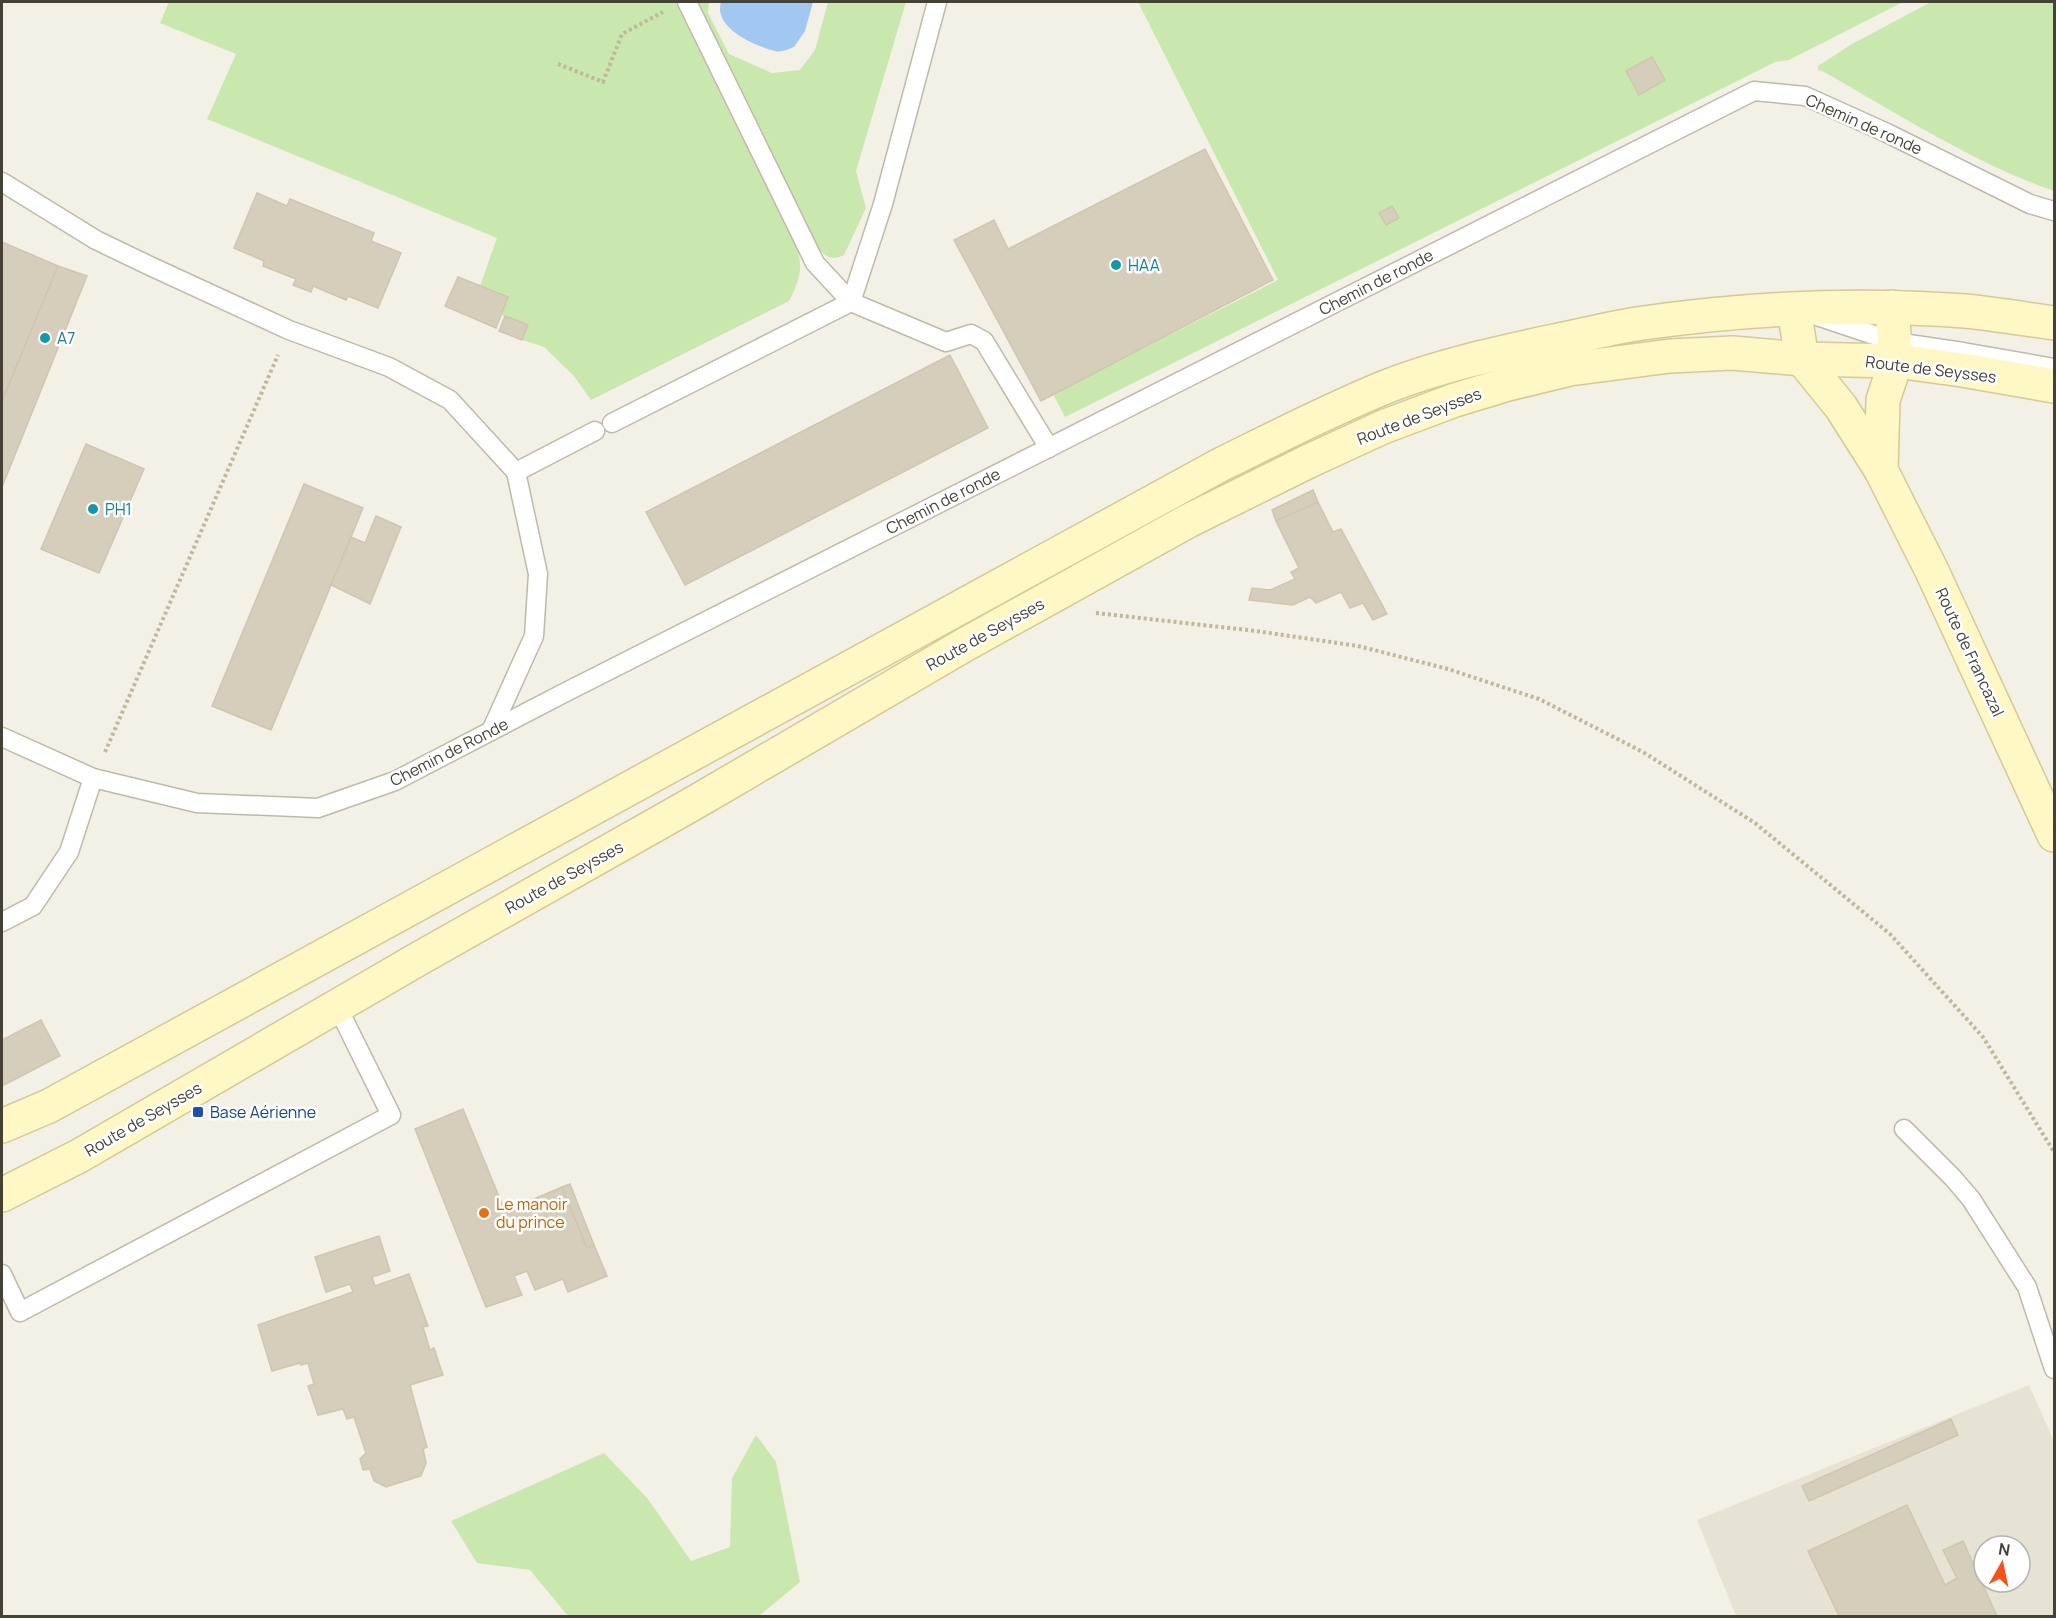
<svg xmlns="http://www.w3.org/2000/svg" width="2056" height="1618" font-family="Manrope,sans-serif">
<style>
.residential{fill:#e7e3d4;fill-rule:evenodd}
.green{fill:#c8e8ae}
.water{fill:#a1c8f1}
.building{fill:#d5cebb;stroke:#d0c6ae;stroke-width:1.5}
.lines{fill:none;stroke-linecap:round;stroke-linejoin:round}
.lane-casing{stroke:#bfbaa8;stroke-width:21}
.secondary-casing{stroke:#d4ca95;stroke-width:36}
.path{stroke:#c1b799;stroke-width:4;stroke-dasharray:3 3;stroke-linecap:butt}
.lane{stroke:#fff;stroke-width:18}
.secondary{stroke:#fff7c4;stroke-width:33}
.culture-dot{fill:#0f9aa8;stroke:#fff;stroke-width:2}
.transit-dot{fill:#1a4fb4;stroke:#fff;stroke-width:2}
.food-dot{fill:#e8710a;stroke:#fff;stroke-width:2}
.labels{text-anchor:middle;stroke-width:5;stroke-linejoin:round;paint-order:stroke}
.street-label{font-size:16px;fill:#464135;stroke:#fff}
.culture-label{font-size:16px;fill:#0d838f;stroke:#fff;text-anchor:start}
.transit-label{font-size:16px;fill:#164399;stroke:#fff;text-anchor:start}
.food-label{font-size:16px;fill:#c56008;stroke:#fff;text-anchor:start}
</style>
<rect width="100%" height="100%" fill="#f3f1e6"/>
<path class="residential" d="M2029,1385L2054,1441V1616H1736L1697,1520ZM1984,1546H2020V1582H1984Z"/>
<g class="green">
<path d="M169,2H679L785,220C800,255 808,265 789,301L591,400L574,376L544,347L522,340L528,325L501,315L508,297L480,286L497,238L207,119L236,54L160,23Z"/>
<path d="M698,2H709L708,13L729,54L772,73L800,70L815,50L828,2H906L856,171L866,208L844,255C825,266 816,244 808,230Z"/>
<path d="M1138,2H1903L1789,60L1775,62L1065,417L1053,394L1278,280Z"/>
<path d="M1931,2H2054V191C1973,163 1899,114 1824,72L1818,70V66L1852,44Z"/>
<path d="M756,1435L776,1462L800,1582L759,1616H568L530,1570L477,1563L451,1521L604,1453L648,1499L691,1561L730,1547L732,1478Z"/>
</g>
<path class="water" d="M721,2H813L805,31L794,47C788,49 781,53 775,51C755,46 713,28 721,2Z"/>
<g class="building">
<path d="M1652,57L1665,80L1639,95L1626,71Z"/>
<path d="M1205,149L1273,280L1041,401L954,240L994,220L1008,249Z"/>
<path d="M257,193L287,206L290,199L374,233L371,241L401,253L378,308L348,296L346,300L313,286L311,292L293,285L296,279L263,266L264,261L234,248Z"/>
<path d="M1392,206L1399,218L1386,225L1379,213Z"/>
<path d="M2,242L58,266L2,401Z"/>
<path d="M58,266L87,276L2,487V401Z"/>
<path d="M458,277L508,297L496,328L445,306Z"/>
<path d="M505,316L528,325L522,340L499,331Z"/>
<path d="M950,355L988,428L685,585L646,512Z"/>
<path d="M86,444L144,469L99,573L41,549Z"/>
<path d="M304,484L363,508L271,730L212,706Z"/>
<path d="M1313,490L1318,502L1276,521L1272,510Z"/>
<path d="M1318,502L1333,532L1341,529L1387,614L1373,620L1363,603L1350,608L1341,592L1316,603L1310,597L1293,605L1249,600L1252,588L1270,590L1295,579L1291,572L1299,568L1276,521Z"/>
<path d="M376,516L401,527L370,604L331,585L351,537L365,543Z"/>
<path d="M41,1020L60,1056L2,1086V1040Z"/>
<path d="M463,1109L505,1211L562,1187L587,1248L594,1245L607,1276L568,1292L563,1279L535,1290L527,1271L514,1276L522,1295L486,1307L415,1129Z"/>
<path d="M570,1184L594,1245L587,1248L562,1187Z"/>
<path d="M379,1236L390,1271L372,1277L375,1286L409,1274L428,1326L423,1327L430,1350L434,1348L443,1375L410,1385L427,1447L423,1449L426,1463L421,1476L386,1487L374,1481L370,1469L363,1470L360,1459L366,1453L354,1417L347,1419L343,1409L318,1415L308,1386L314,1384L308,1363L301,1365L300,1363L272,1371L258,1325L353,1292L350,1284L326,1292L315,1257Z"/>
<path d="M1951,1419L1958,1435L1809,1501L1802,1486Z"/>
<path d="M1907,1505L1945,1585L1957,1578L1943,1550L1963,1541L1997,1616H1839L1808,1551Z"/>
</g>
<g class="lines">
<g class="lane-casing">
<g id="lane">
<path d="M687,2L815,263L851,302L946,342L971,334L984,341L1049,448"/>
<path d="M2,182L96,240L150,266L289,330L389,367L450,400L516,472L538,574L534,636L491,731"/>
<path d="M1817,316L1895,342L1963,352L2054,368"/>
<path d="M612,423L851,302L883,204L937,2"/>
<path d="M516,472L595,431"/>
<path d="M2,737L93,778L197,803L318,808L395,781L564,693L1754,91L1805,96L1887,133L2030,204L2054,211"/>
<path d="M2,922L33,906L69,852L93,778"/>
<path d="M1904,1129L1953,1178L1971,1199L2027,1287L2054,1369"/>
<path d="M2,1274L20,1312L391,1115L337,1006"/>
</g>
</g>
<g class="secondary-casing">
<g id="secondary">
<path d="M1794,309L1802,359L1841,407L1881,470L1932,571L2054,835"/>
<path d="M1881,470L1883,400L1896,361L1892,307"/>
<path d="M2,1126L49,1106L1220,465C1275,438 1331,409 1388,386C1442,365 1498,353 1554,341C1584,335 1614,327 1643,323C1749,308 1858,303 1965,311C1995,314 2025,319 2054,323"/>
<path d="M2,1195L79,1156L420,958L694,803L966,644L1188,521L1307,462L1383,427L1455,400L1508,384L1570,369L1670,356L1732,353L1802,359L1896,361L1962,370L2054,386"/>
</g>
</g>
<g class="path">
<path d="M558,64L603,82L622,34L663,12"/>
<path d="M1096,613L1256,631L1358,646L1448,669L1539,699L1643,752L1755,823L1890,934L1983,1037L2054,1152"/>
<path d="M105,752L278,355"/>
</g>
<use href="#lane" class="lane"/>
<use href="#secondary" class="secondary"/>
</g>
<g class="culture-dot">
<circle cx="1116" cy="265" r="6"/>
<circle cx="45" cy="338" r="6"/>
<circle cx="93" cy="509" r="6"/>
</g>
<rect class="transit-dot" x="192" y="1106" width="12" height="12" rx="3"/>
<circle class="food-dot" cx="484" cy="1213" r="6"/>
<g class="labels">
<g class="street-label">
<text transform="translate(1864 124) rotate(24)" y="6">Chemin de ronde</text>
<text transform="translate(1376 282) rotate(-27)" y="6">Chemin de ronde</text>
<text transform="translate(1931 369) rotate(7)" y="6">Route de Seysses</text>
<text transform="translate(1419 416) rotate(-21)" y="6">Route de Seysses</text>
<text transform="translate(943 501) rotate(-27)" y="6">Chemin de ronde</text>
<text transform="translate(985 634) rotate(-29)" y="6">Route de Seysses</text>
<text transform="translate(1970 652) rotate(65)" y="6">Route de Francazal</text>
<text transform="translate(449 752) rotate(-27)" y="6">Chemin de Ronde</text>
<text transform="translate(564 877) rotate(-29)" y="6">Route de Seysses</text>
<text transform="translate(143 1119) rotate(-30)" y="6">Route de Seysses</text>
</g>
<g class="culture-label">
<text x="1128" y="271">HAA</text>
<text x="57" y="344">A7</text>
<text x="105" y="515">PH1</text>
</g>
<g class="transit-label">
<text x="210" y="1118">Base Aérienne</text>
</g>
<g class="food-label">
<text x="496" y="1210">Le manoir<tspan x="496" dy="18">du prince</tspan></text>
</g>
</g>
<rect width="2056" height="1618" fill="none" stroke="#464135" stroke-width="6"/>
<g transform="translate(2002 1564) rotate(9)"><circle r="28" fill="#ffffff" stroke="#b5b3ae" stroke-width="1.5"/>
<path d="M0-4.5L10 22L0 15L-10 22Z" fill="#fd4f13"/>
<text y="-9" font-size="16" font-weight="bold" text-anchor="middle" fill="#464135">N</text>
</g>
</svg>
